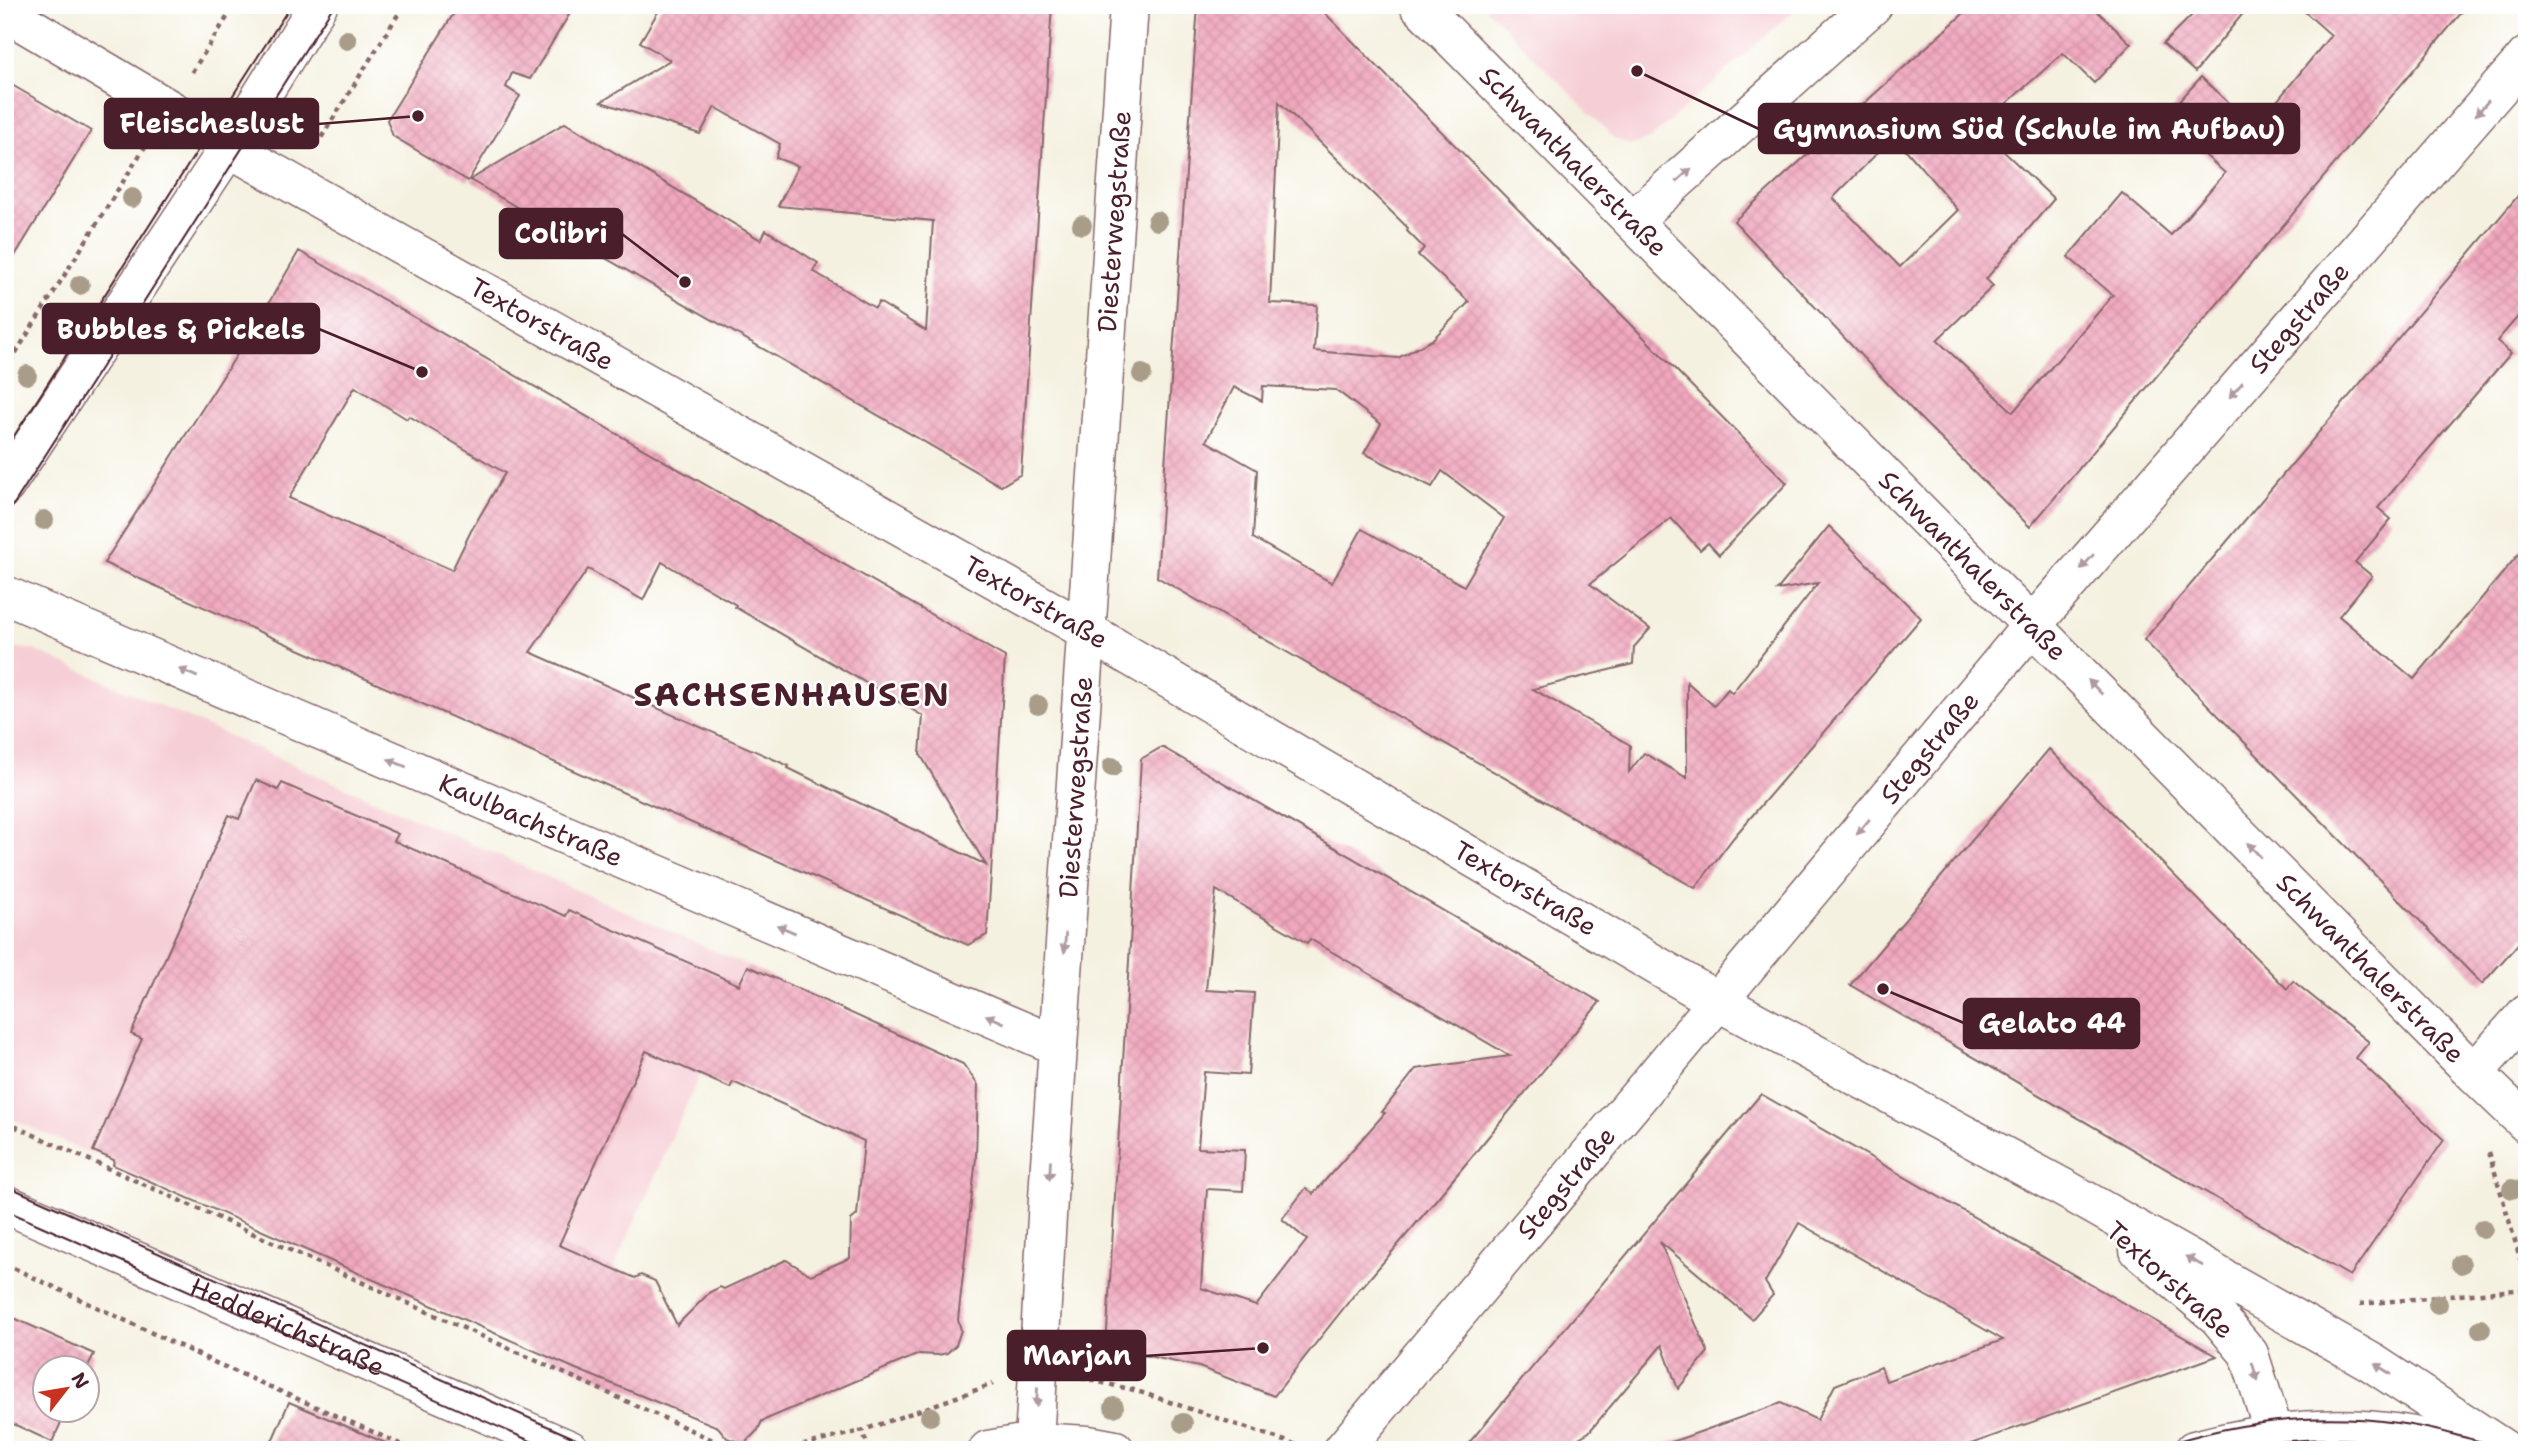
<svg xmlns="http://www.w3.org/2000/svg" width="2532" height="1455" font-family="'Shantell Sans',sans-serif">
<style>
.built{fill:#f6cfd6}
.building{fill:url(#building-cross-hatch);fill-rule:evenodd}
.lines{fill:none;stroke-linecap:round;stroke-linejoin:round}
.street-casing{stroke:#86686b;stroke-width:41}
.secondary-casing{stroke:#86686b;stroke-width:41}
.path{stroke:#86686b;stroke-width:4.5;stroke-dasharray:5 5;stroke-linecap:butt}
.street{stroke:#fff;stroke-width:38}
.secondary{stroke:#fff;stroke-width:38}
.tram{stroke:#4a1f2b;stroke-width:2}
.tree{fill:#a99d8a}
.oneway{fill:#ae9aa0}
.labels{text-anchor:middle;stroke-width:5;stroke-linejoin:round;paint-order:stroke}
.street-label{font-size:26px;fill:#4a1f2b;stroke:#fff}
.district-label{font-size:33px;font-weight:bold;letter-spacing:2px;fill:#4a1f2b;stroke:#fff}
.leader{fill:none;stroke:#4a1f2b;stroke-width:2.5}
.callout-dot{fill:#4a1f2b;stroke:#fff;stroke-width:2.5}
.callout{fill:#4a1f2b;stroke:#4a1f2b;stroke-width:2.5}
.callout-label{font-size:28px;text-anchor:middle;font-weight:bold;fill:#fff}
</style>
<defs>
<pattern id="building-cross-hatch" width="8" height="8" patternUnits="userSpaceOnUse" patternTransform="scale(1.75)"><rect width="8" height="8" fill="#f1a8be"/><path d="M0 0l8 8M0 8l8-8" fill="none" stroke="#d090a3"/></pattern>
</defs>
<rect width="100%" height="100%" fill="#fff"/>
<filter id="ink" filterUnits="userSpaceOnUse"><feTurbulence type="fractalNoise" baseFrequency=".0143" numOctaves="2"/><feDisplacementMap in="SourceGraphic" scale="14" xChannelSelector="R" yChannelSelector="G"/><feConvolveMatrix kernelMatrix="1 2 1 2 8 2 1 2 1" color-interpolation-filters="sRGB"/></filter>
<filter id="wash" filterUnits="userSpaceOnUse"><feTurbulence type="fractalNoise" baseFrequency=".00686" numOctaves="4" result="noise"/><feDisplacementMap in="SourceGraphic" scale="28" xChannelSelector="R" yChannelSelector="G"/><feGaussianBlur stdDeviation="1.57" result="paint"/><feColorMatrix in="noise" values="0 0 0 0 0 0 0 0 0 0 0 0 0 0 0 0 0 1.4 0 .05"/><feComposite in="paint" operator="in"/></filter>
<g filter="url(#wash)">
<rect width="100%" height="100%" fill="#f5f1e1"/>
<g class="built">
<path d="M1483,5H1800L1651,138L1632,145L1614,138Z"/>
<path d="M16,648L32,649L748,966L611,1275L516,1343L400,1292L402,1288L229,1216L113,1165L114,1160L93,1151L91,1154L5,1116V653Z"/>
</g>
<g id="blocks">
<g class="building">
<path d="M459,5H575L530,79L512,73L506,87L520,96L468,181L393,136L387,120Z"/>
<path d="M662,5H1052L1021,474L1001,486L470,180L565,123L761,240L766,230L818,263L813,271L875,308L879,302L926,331L933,221L778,206L798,166L776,158L780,144L715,107L700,134L601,102L670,60L640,42Z"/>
<path d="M1198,5H1317L1787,483L1719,555L1708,543L1700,550L1671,518L1590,584L1650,629L1634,647L1633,664L1533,689L1630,745L1629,772L1644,753L1687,778V682L1714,706L1728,689L1732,693L1818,583L1777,590L1829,526L1921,618L1734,837L1695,888L1157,577ZM1279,102L1408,228L1407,231L1424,248L1418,255L1469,302L1432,340L1398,358L1314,351L1317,305L1270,303ZM1263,386L1336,390L1381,424L1364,453L1432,487L1442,471L1504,518L1464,586L1362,529L1332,583L1253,538L1257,470L1206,441L1234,387L1262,401Z"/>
<path d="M1973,5H2091L2131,44L2094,83L2063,53L1979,128L2054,199L1986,279L1993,286L1937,340L2013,412L2113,295L2068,257L2122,193L2171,235L2225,173L2164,118L2201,77L2255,128L2331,35L2297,5H2468L2030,527L1919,417L1734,221ZM1894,136L1958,210L1900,267L1833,198Z"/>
<path d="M2202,5H2250L2195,72L2163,44Z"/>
<path d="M5,81L91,131L5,272Z"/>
<path d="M2527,185V306L2497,341L2511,353L2378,508L2391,519L2355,562L2372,576L2339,616L2414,679L2527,544V934L2482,984L2144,640Z"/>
<path d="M299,251L1005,657L987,935L968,945L104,563L257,323ZM355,387L407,419L409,416L505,473L471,531L452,570L289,498ZM662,562L736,605L735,607L923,716L920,754L986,865L788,768L789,766L530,652L588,569L643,600Z"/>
<path d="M1162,747L1600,1002L1425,1213L1363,1286L1362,1285L1274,1396L1199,1367L1106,1347L1141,759ZM1216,890L1307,943L1310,939L1510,1056L1416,1069L1382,1112L1385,1113L1313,1194L1306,1188L1282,1219L1307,1240L1256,1306L1201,1288L1207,1189L1243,1191L1245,1150L1198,1148L1204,1072L1248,1075L1254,993L1206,990Z"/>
<path d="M2049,749L2287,989L2293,981L2369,1042L2356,1058L2444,1140L2350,1276L1850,985Z"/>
<path d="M256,780L278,790L282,783L398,834L394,841L566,916L569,910L739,985L748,966L963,1064L978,1085L976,1158L958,1320L961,1330L956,1345L947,1353L938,1355L919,1354L762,1421L758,1430L744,1444L727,1438L718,1427L576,1369L113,1165L114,1160L93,1151L142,1039L131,1034L176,934L229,815L239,819ZM646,1051L730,1088L733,1082L864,1141L857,1215L851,1220L850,1258L811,1275L786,1260L724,1289L720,1287L710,1292L677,1325L655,1281L641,1275L635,1278L559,1245Z"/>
<path d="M1761,1094L2088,1283L2217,1356L1954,1450H1667L1666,1444L1781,1403L1817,1420L1835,1385L1881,1367L1886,1381L2003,1340L1799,1223L1765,1282L1773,1295L1752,1319L1660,1242L1708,1352L1678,1389L1662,1345L1589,1432L1558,1450H1463Z"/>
<path d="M5,1314L94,1354L87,1368H46V1410H67L52,1442L5,1420Z"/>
<path d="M289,1402L402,1450H268Z"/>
</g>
</g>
</g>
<g filter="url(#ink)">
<use href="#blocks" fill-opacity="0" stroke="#86686b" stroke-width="2"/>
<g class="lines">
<g class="street-casing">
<g id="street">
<path id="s1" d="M1419,5L2474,1073L2527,1124"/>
<path id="s2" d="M5,12L208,132L240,154L1087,631L1717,1001L2067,1190L2371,1362L2505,1450"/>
<path d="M1633,220L1873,5"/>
<path id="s3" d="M5,595L1058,1046"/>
<path d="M2474,1073L2527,1013"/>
<path d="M2139,1250L2218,1317L2249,1354L2274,1433"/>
<path id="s4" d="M1034,1442L1050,1164L1129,5"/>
<path id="s5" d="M1343,1450L2033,624L2527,56"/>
</g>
</g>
<g class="secondary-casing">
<g id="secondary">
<path d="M5,486L230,146L318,5"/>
<path id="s6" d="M5,1204L570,1450"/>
<path d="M988,1450L1034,1442L1088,1445L1115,1450"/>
<path d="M2194,1450C2287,1425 2376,1420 2469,1450"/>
</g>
</g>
<g class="path">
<path d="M192,72L235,5"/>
<path d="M316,146L404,5"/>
<path d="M5,370L146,145"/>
<path d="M5,1122L735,1450"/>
<path d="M2489,1152L2527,1282"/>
<path d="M5,1264L218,1364L414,1450"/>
<path d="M2360,1304L2527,1289"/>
<path d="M1081,1378L1134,1390L1300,1446"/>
<path d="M783,1450L861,1431"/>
<path d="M871,1450L861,1431L993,1384"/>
</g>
<use href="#street" class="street"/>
<use href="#secondary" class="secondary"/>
<g class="tram">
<path d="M5,450L291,5"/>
<path d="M5,518L334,5"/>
<path d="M5,1185L601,1450"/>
<path d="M5,1210L551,1450"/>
<path d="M2150,1450C2249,1415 2357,1407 2459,1436C2474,1440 2490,1443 2505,1450"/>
<path d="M2227,1450C2300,1436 2355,1435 2428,1450"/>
</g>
</g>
<g class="tree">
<circle cx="347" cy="40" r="10"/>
<circle cx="132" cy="198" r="10"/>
<circle cx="1157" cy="221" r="10"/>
<circle cx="1082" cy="225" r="10"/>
<circle cx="80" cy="285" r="10"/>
<circle cx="1142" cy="374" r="10"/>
<circle cx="27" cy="375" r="10"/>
<circle cx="44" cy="520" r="10"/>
<circle cx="1038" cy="705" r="10"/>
<circle cx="1112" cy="767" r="10"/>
<circle cx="2512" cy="1189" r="10"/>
<circle cx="2483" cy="1229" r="10"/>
<circle cx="2461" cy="1264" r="10"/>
<circle cx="2438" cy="1304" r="10"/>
<circle cx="2481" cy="1329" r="10"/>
<circle cx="1114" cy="1407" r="10"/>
<circle cx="930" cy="1416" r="10"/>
<circle cx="1183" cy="1423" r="10"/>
</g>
<defs><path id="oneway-solid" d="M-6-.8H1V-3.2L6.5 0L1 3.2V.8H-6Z" transform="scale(1.75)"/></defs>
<g class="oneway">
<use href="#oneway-solid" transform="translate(2482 108) rotate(131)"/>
<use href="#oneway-solid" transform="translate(1684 175) rotate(-42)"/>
<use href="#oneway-solid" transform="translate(2236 390) rotate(131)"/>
<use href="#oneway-solid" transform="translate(2087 562) rotate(131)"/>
<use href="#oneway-solid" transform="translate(188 673) rotate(-157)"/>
<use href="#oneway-solid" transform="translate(2095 687) rotate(-134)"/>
<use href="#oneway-solid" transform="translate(397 763) rotate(-157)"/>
<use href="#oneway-solid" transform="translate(1863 827) rotate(130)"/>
<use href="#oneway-solid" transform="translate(2254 850) rotate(-134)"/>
<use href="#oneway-solid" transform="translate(786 929) rotate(-157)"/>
<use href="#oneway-solid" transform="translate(1065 943) rotate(94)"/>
<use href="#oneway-solid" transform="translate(995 1019) rotate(-157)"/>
<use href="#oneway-solid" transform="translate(1050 1170) rotate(93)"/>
<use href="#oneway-solid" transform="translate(2194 1261) rotate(-151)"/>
<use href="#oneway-solid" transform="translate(2383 1369) rotate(-147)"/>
<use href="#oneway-solid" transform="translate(2255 1372) rotate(73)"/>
<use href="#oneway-solid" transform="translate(1037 1397) rotate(93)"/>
</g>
</g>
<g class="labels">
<g class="street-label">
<text dy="9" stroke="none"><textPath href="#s1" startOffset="220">Schwanthalerstraße</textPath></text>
<text dy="9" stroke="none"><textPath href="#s4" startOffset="1223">Diesterwegstraße</textPath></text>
<text dy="9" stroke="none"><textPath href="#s5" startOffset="1482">Stegstraße</textPath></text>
<text dy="9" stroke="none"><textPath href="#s2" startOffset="621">Textorstraße</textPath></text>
<text dy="9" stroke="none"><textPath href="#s1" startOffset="788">Schwanthalerstraße</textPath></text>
<text dy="9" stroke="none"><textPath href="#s2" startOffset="1188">Textorstraße</textPath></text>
<text dy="9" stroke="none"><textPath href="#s5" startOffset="915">Stegstraße</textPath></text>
<text dy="9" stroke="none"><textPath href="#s4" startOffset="656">Diesterwegstraße</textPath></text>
<text dy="9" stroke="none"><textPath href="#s3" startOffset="572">Kaulbachstraße</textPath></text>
<text dy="9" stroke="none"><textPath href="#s2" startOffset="1755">Textorstraße</textPath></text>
<text dy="9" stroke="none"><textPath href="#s1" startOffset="1354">Schwanthalerstraße</textPath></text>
<text dy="9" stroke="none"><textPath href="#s5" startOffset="348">Stegstraße</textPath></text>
<text transform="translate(2170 1280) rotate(42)" y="9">Textorstraße</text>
<text dy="9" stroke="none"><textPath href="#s6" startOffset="308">Hedderichstraße</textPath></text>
</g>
<g class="district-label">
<text x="792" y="706">SACHSENHAUSEN</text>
</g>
</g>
<path class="leader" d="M418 116L318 124M1637 71L1759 129M685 282L622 234M422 372L319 329M1883 989L1964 1023M1263 1348L1145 1356"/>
<g class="callout-dot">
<circle cx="418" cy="116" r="7"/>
<circle cx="1637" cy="71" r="7"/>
<circle cx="685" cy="282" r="7"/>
<circle cx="422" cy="372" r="7"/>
<circle cx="1883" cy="989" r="7"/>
<circle cx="1263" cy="1348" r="7"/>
</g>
<g class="callout">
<rect x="105" y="99" width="213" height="49" rx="7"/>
<rect x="1759" y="104" width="540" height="49" rx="7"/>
<rect x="500" y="209" width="122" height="49" rx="7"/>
<rect x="43" y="304" width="276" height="49" rx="7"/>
<rect x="1964" y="999" width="175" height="49" rx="7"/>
<rect x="1008" y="1331" width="137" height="49" rx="7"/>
</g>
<g class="callout-label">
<text x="212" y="133">Fleischeslust</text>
<text x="2029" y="139">Gymnasium Süd (Schule im Aufbau)</text>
<text x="561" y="243">Colibri</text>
<text x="181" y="339">Bubbles &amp; Pickels</text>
<text x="2052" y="1033">Gelato 44</text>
<text x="1077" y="1365">Marjan</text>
</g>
<rect width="2532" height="1455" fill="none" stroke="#fff" stroke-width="28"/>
<g transform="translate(66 1389) rotate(59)"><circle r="33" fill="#ffffff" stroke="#b7a5aa" stroke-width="2"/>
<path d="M0-5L12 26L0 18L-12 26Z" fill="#c8321e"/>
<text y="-10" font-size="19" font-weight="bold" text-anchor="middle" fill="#4a1f2b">N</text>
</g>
</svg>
